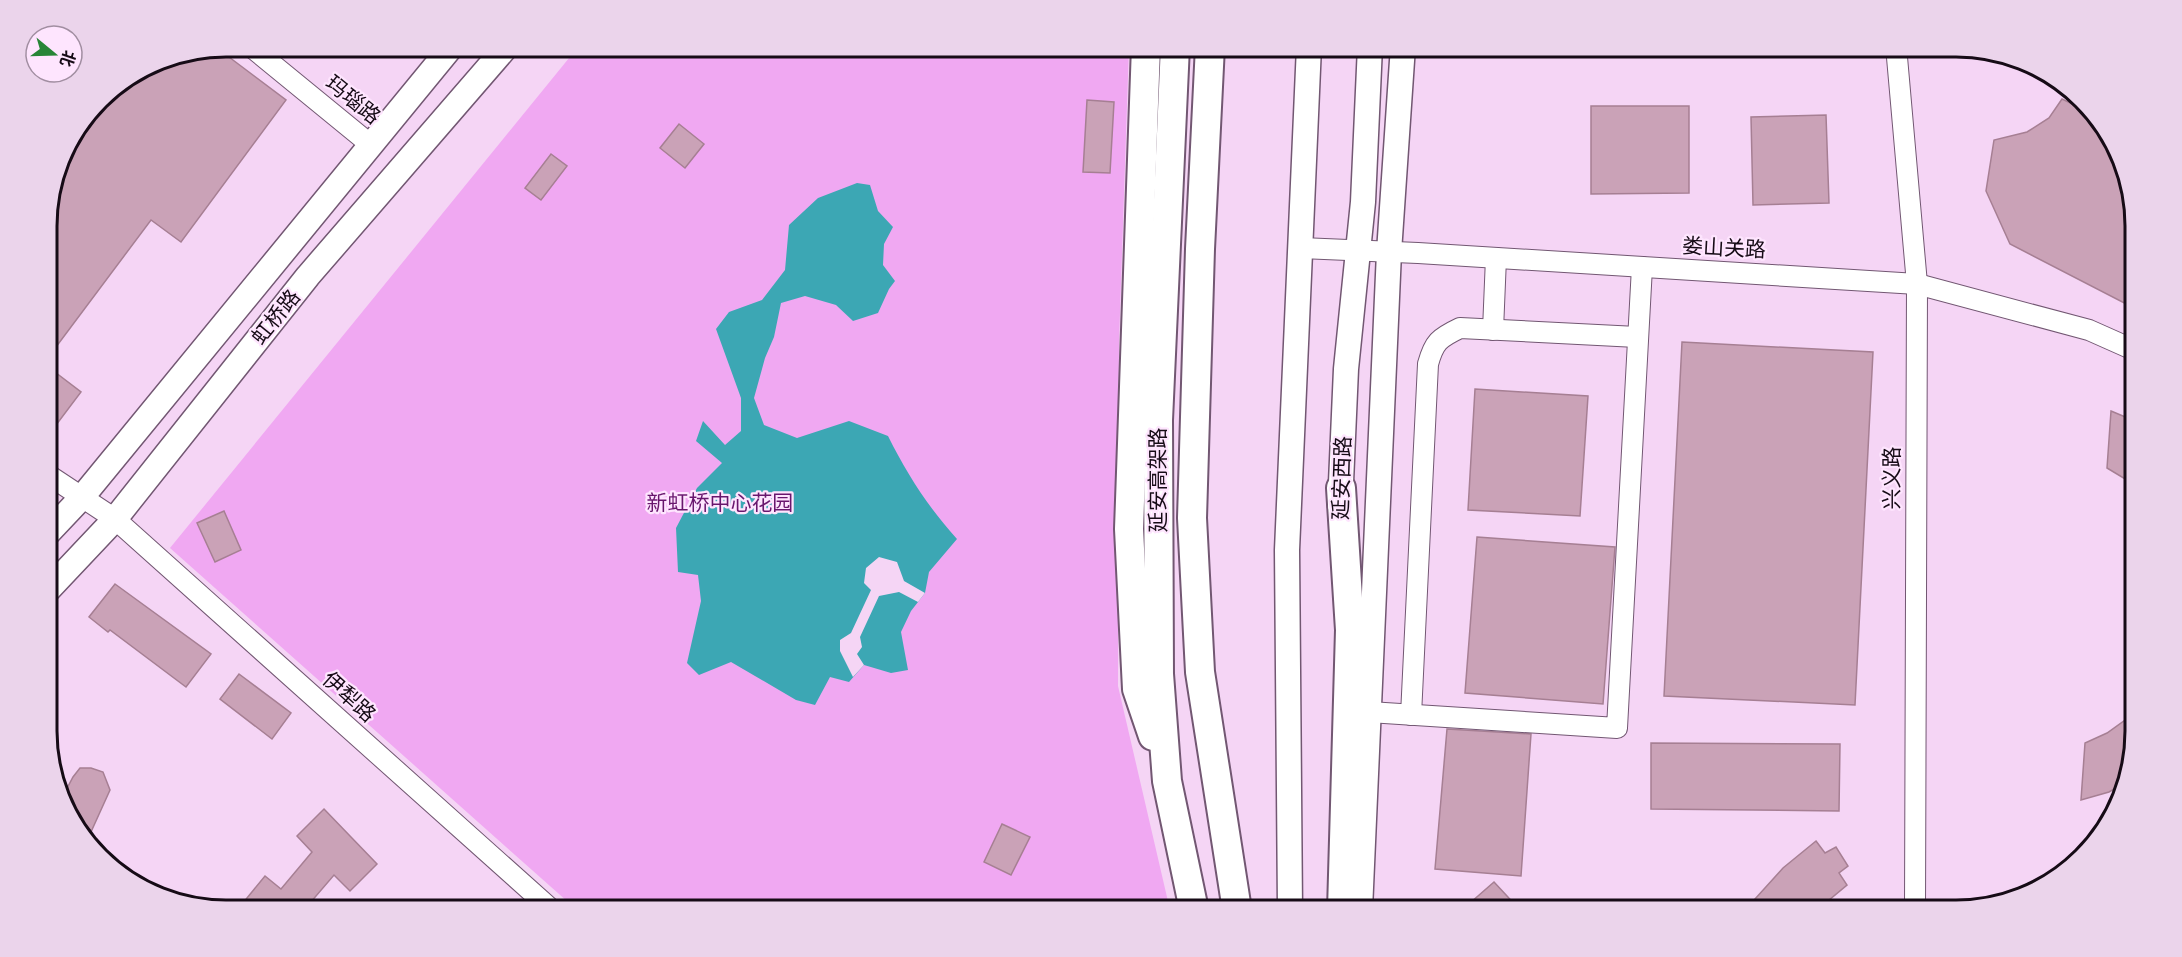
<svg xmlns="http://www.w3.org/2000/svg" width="2182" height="957" font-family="'DM Sans','Noto Sans SC',sans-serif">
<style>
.green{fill:#f0a8f2}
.water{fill:#3ca7b4}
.pier{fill:#f5d5f5}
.building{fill:#caa2b7;stroke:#a67f93;stroke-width:1.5}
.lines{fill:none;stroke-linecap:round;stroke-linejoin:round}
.minor-casing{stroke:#725772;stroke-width:22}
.major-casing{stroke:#725772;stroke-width:27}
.highway-casing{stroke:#725772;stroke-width:32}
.minor{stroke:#fff;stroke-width:20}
.major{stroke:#fff;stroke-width:24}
.highway{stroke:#fff;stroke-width:28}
.labels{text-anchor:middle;stroke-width:4.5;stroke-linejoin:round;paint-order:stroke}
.street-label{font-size:21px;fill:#160b16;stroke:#fee5fe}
.park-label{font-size:21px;fill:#68166d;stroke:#fee5fe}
.rim{fill:none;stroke:#160b16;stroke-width:3}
</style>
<rect width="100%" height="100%" fill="#f5d5f5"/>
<path class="green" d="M578,47H1129L1119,342L1118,686L1170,910H577L170,548Z"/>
<path class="water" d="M857,183L870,185L878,211L893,227L884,244L883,265L895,281L889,289L878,313L853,321L836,305L805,296L781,303L774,337L765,358L754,398L764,425L797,438L849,421L888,436C907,474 928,507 957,539L929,572L925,593L911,611L901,632L908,670L891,673L864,665L849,682L830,677L815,705L796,700L731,662L699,675L687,663L701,601L698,575L678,572L676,528L697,488L722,463L696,441L703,421L725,445L741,431V398L716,329L729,312L762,300L785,270L789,225L818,198Z"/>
<path class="pier" d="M879,557L897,562L904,581L925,593L918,602L899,592L879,596L860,637L862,647L857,654L864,665L853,677L840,651V640L851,633L871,590L864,583L866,568Z"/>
<g class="building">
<path d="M217,48L286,100L181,242L151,220L47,359V214L65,146L107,91L157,60Z"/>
<path d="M2062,99L2098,116L2134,202V308L2010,244L1986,191L1994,140L2027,132L2049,118Z"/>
<path d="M1087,100L1114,102L1110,173L1083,172Z"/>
<path d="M1591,106H1689V193L1591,194Z"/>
<path d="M1826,115L1829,203L1753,205L1751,117Z"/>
<path d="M679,124L704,144L685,168L660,148Z"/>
<path d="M551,154L567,166L541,200L525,188Z"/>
<path d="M1682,342L1873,352L1855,705L1664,696Z"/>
<path d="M47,366L81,392L47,437Z"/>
<path d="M1475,389L1588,396L1580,516L1468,510Z"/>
<path d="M2111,411L2135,421V485L2107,468Z"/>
<path d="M224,511L241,550L215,562L197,523Z"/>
<path d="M1477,537L1615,547L1603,704L1465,693Z"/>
<path d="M115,584L211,654L186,687L110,630L108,632L89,617Z"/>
<path d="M239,674L291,713L272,739L220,699Z"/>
<path d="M2135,713V732L2125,783L2109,792L2081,800L2085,743L2107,733Z"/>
<path d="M1447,729L1531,734L1521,876L1435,869Z"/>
<path d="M1651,743L1840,744L1839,811L1651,809Z"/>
<path d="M80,768H91L103,772L110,790L86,843L64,794L73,777Z"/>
<path d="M324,809L377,864L350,891L334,875L304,910H250L242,904L265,876L281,889L312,852L297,836Z"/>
<path d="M1002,824L1030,837L1011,875L984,862Z"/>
<path d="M1816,841L1825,853L1836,847L1848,866L1839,873L1847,885L1817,910H1745L1783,868Z"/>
<path d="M1494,882L1520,910H1462Z"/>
</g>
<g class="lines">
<g class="minor-casing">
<g id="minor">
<path d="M250,46L371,145"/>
<path d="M1896,46L1917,284L1915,910"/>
<path d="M1301,248L1418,253L1917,284L2089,330L2134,350"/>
<path d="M1493,330L1496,258"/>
<path d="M47,474L115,519L552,910"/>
<path d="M1369,712L1617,728L1642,267"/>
<path d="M1411,715L1428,364C1434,342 1439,338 1460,328L1637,337"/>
</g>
</g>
<g class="major-casing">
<g id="major">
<path d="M1340,505L1346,369L1363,202L1370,46"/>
<path d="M48,533L83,496L452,46"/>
<path d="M48,590L115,519L308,276L507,46"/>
<path d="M1290,910L1287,550L1309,46"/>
<path d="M1360,910L1389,252L1403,46"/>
</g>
</g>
<g class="highway-casing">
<g id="highway">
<path d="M1146,46L1129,529L1137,689L1153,736"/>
<path d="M1175,46L1158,420L1159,674L1167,781L1194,910"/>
<path d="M1210,46L1200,249L1192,518L1200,672L1237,910"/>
<path d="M1341,488L1350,630L1342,910"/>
</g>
</g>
<use href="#minor" class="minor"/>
<use href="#major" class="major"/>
<use href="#highway" class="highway"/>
</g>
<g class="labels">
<g class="street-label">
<text transform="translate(353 100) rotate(39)" y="7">玛瑙路</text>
<text transform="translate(1724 248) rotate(3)" y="7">娄山关路</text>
<text transform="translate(276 317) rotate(-51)" y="7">虹桥路</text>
<text transform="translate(1342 478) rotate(-88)" y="7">延安西路</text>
<text transform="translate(1892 478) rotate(-90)" y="7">兴义路</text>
<text transform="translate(1158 480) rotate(-90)" y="7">延安高架路</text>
<text transform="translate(349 697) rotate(42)" y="7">伊犁路</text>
</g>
<g class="park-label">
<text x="720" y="510">新虹桥中心花园</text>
</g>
</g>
<path d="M0 0H2182V957H0ZM226 57H1956A169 169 0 0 1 2125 226V731A169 169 0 0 1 1956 900H226A169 169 0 0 1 57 731V226A169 169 0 0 1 226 57Z" fill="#ebd4eb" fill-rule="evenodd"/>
<path class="rim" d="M226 57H1956A169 169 0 0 1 2125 226V731A169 169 0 0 1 1956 900H226A169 169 0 0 1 57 731V226A169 169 0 0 1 226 57Z"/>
<g transform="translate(54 54) rotate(109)"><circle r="28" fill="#fee5fe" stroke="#a18ea1" stroke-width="1.5"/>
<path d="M0-4.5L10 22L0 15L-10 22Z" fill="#288537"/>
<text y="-9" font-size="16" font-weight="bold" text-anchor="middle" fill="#160b16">北</text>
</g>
</svg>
